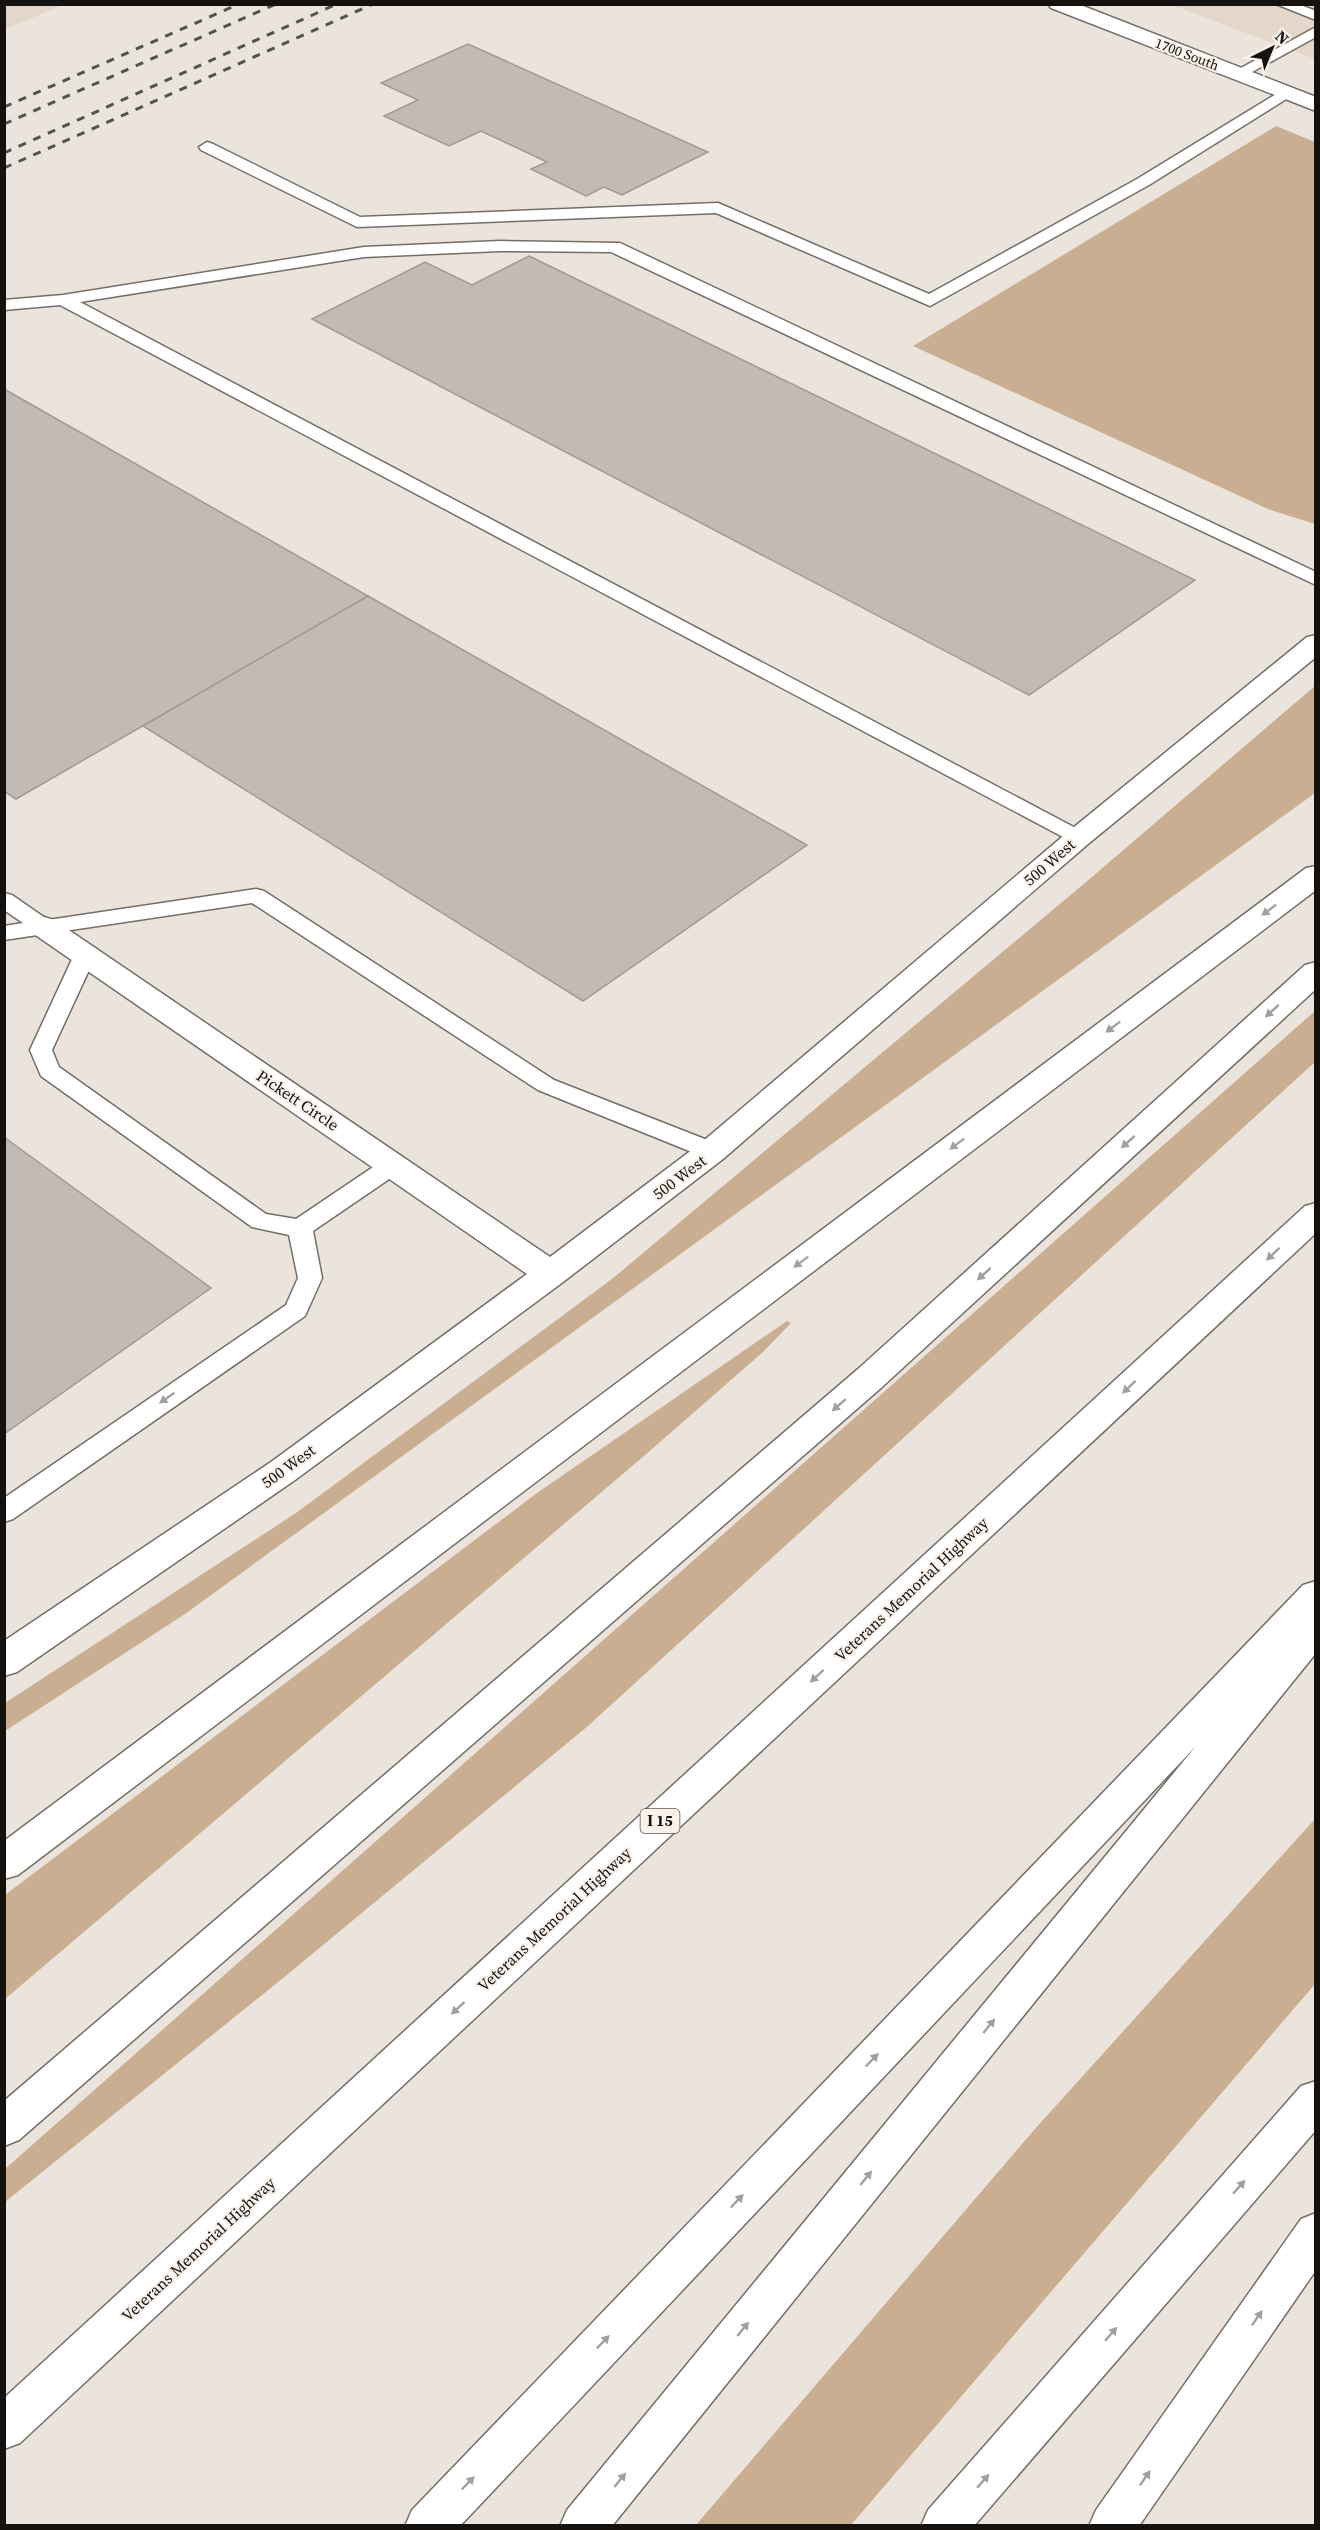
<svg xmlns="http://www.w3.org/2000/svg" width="1320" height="2530" font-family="'Source Serif 4',serif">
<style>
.built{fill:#e4d7ca}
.green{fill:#caae91}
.building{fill:#c2bbb4;stroke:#a19a93;stroke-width:1.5}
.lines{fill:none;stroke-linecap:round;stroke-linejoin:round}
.service-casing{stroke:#756e68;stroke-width:3}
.minor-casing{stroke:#756e68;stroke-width:3}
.tertiary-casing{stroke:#756e68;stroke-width:3}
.motorway-casing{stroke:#756e68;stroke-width:3}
.service{fill:#fff;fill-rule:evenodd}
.minor{fill:#fff;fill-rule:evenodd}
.tertiary{fill:#fff;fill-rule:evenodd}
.motorway{fill:#fff;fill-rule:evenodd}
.rail{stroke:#55514d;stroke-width:3;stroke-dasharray:8 8;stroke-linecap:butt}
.oneway{fill:#a1a09f}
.labels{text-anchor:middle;stroke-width:4.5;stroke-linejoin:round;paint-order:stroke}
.far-street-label{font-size:14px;fill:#14110f;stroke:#f9f1ea}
.shield{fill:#f9f1ea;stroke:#595451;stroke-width:1.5}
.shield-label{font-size:15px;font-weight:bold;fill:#14110f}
.street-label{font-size:16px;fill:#14110f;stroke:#f9f1ea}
</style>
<rect width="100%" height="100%" fill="#ebe4dc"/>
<g class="built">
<path d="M5,4H63V5L5,29Z"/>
<path d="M1172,5H1315V59Z"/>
</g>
<g class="green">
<path d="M1276,126L1315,142V524L1268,509L913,346Z"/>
<path d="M1315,686V793L185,1614L5,1731V1703L296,1513L612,1279L1086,882Z"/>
<path d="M1315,1011V1062L588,1726L288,1974L5,2202V2169Z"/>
<path d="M787,1321L791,1323L763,1352L644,1456L5,1999V1895L537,1493Z"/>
<path d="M1315,1819V1984L851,2525H696L1034,2130Z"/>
</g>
<g class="building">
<path d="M468,44L708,152L622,195L604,187L586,196L531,169L547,162L481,131L449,146L384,116L418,100L381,83Z"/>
<path d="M529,256L1195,580L1029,695L312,319L425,262L472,285Z"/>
<path d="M4,389L368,596L16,799L4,791Z"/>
<path d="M368,596L807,845L583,1001L143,726Z"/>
<path d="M4,1137L211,1288L4,1434Z"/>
</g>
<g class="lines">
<g class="service-casing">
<g id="service">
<path d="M1276,4H1298L1316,11V20Z"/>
<path d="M1316,27V37L1243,77H1233L1230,74Z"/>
<path d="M1286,88L1291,90L1294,93L1291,96L1149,185L930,306L716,213L357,227L201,150L199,147L207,142L213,144L360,217L718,203L929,294L1137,179Z"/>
<path d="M500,241L620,243L1316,572V585L611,252L500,251L364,257L80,302L1085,833L1088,838L1085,843L1078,845L60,305L4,310V300L63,295L364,247Z"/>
<path d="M256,889L264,891L554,1080L720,1145L724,1151L720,1157L712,1159L704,1157L538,1090L252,903L4,940V926L23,923L4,910V893L12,895L48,920Z"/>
<path d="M85,948L93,950L96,955L52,1050L59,1067L266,1214L296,1219L385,1159L393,1157L401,1159L405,1165L401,1171L313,1231L322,1278L305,1316L13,1519L4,1522V1498L286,1305L298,1278L289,1235L252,1227L41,1076L30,1050L74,955L77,950Z"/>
</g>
</g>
<g class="minor-casing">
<path id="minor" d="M1316,635V657L1088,844L723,1159L563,1282L295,1480L17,1672L4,1676V1641L271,1462L527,1274L34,934L29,927L34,920L44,917L54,920L550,1257L701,1143L1068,832L1307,637Z"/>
</g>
<g class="tertiary-casing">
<path id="tertiary" d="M1048,4H1078L1316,97V111L1051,8Z"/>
</g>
<g class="motorway-casing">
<g id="motorway">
<path d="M1316,866V890L18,1875L4,1879V1841L1306,868Z"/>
<path d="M1316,962V989L882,1387L19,2140L4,2146V2101L858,1369L1305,965Z"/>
<path d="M1316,1203V1233L20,2443L4,2449V2398L1305,1206Z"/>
<path d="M1316,1581V1653L612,2526H560L567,2510L1196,1746L460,2526H405L412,2510L1303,1585Z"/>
<path d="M1316,2081V2130L974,2526H921L928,2510L1301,2086Z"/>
<path d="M1316,2213V2270L1139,2526H1089L1096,2510L1301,2219Z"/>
</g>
</g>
<use href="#service" class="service"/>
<use href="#minor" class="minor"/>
<use href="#tertiary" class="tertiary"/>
<use href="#motorway" class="motorway"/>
<g class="rail">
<path d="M4,107L239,4"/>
<path d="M4,124L276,4"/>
<path d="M4,153L337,4"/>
<path d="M4,168L373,4"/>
</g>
</g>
<defs><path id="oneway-solid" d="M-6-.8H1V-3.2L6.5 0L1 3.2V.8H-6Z" transform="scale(1.5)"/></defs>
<g class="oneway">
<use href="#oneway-solid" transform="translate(1269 910) rotate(143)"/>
<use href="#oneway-solid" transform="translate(1272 1011) rotate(138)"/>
<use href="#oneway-solid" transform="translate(1113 1027) rotate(143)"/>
<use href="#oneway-solid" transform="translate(1128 1142) rotate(138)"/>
<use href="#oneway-solid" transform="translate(957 1144) rotate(143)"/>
<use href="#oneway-solid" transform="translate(1273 1254) rotate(137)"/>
<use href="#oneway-solid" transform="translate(801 1262) rotate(143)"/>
<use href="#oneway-solid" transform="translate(984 1274) rotate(138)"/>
<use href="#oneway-solid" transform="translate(1129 1387) rotate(137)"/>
<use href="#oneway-solid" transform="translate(167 1398) rotate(145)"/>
<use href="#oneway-solid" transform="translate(839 1405) rotate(139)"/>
<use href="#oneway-solid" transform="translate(817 1676) rotate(137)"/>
<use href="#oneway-solid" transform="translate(458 2008) rotate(137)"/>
<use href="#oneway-solid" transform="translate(989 2026) rotate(-51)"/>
<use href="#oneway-solid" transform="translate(872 2060) rotate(-46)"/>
<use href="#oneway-solid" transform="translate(866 2178) rotate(-51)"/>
<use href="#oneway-solid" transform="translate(1239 2187) rotate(-49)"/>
<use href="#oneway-solid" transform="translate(737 2201) rotate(-46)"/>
<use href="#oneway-solid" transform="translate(1257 2318) rotate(-55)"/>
<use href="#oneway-solid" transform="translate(743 2329) rotate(-51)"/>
<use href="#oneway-solid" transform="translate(1111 2334) rotate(-49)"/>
<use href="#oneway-solid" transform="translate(603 2342) rotate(-46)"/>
<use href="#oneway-solid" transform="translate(1145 2478) rotate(-55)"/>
<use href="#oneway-solid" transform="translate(620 2480) rotate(-51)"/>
<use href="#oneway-solid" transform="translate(983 2481) rotate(-49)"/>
<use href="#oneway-solid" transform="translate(468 2483) rotate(-46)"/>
</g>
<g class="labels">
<g class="far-street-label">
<text transform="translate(1187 54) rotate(21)" y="5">1700 South</text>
</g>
<rect class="shield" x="640.5" y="1809" width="39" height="24" rx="4.5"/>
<g class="shield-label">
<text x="660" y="1826">I 15</text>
</g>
<g class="street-label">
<text transform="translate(1049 862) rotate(-41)" y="6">500 West</text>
<text transform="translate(298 1100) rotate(34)" y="6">Pickett Circle</text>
<text transform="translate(679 1177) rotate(-37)" y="6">500 West</text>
<text transform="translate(288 1466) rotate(-36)" y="6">500 West</text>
<text transform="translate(911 1589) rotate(-43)" y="6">Veterans Memorial Highway</text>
<text transform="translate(554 1919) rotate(-43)" y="6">Veterans Memorial Highway</text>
<text transform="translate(198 2249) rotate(-43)" y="6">Veterans Memorial Highway</text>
</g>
</g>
<rect width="1320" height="2530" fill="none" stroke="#14110f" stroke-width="12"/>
<g transform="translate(1272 48) rotate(43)" stroke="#f9f1ea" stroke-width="4.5" paint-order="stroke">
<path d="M0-4.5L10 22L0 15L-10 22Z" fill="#14110f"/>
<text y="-9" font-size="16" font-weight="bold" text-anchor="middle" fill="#14110f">N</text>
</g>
</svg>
